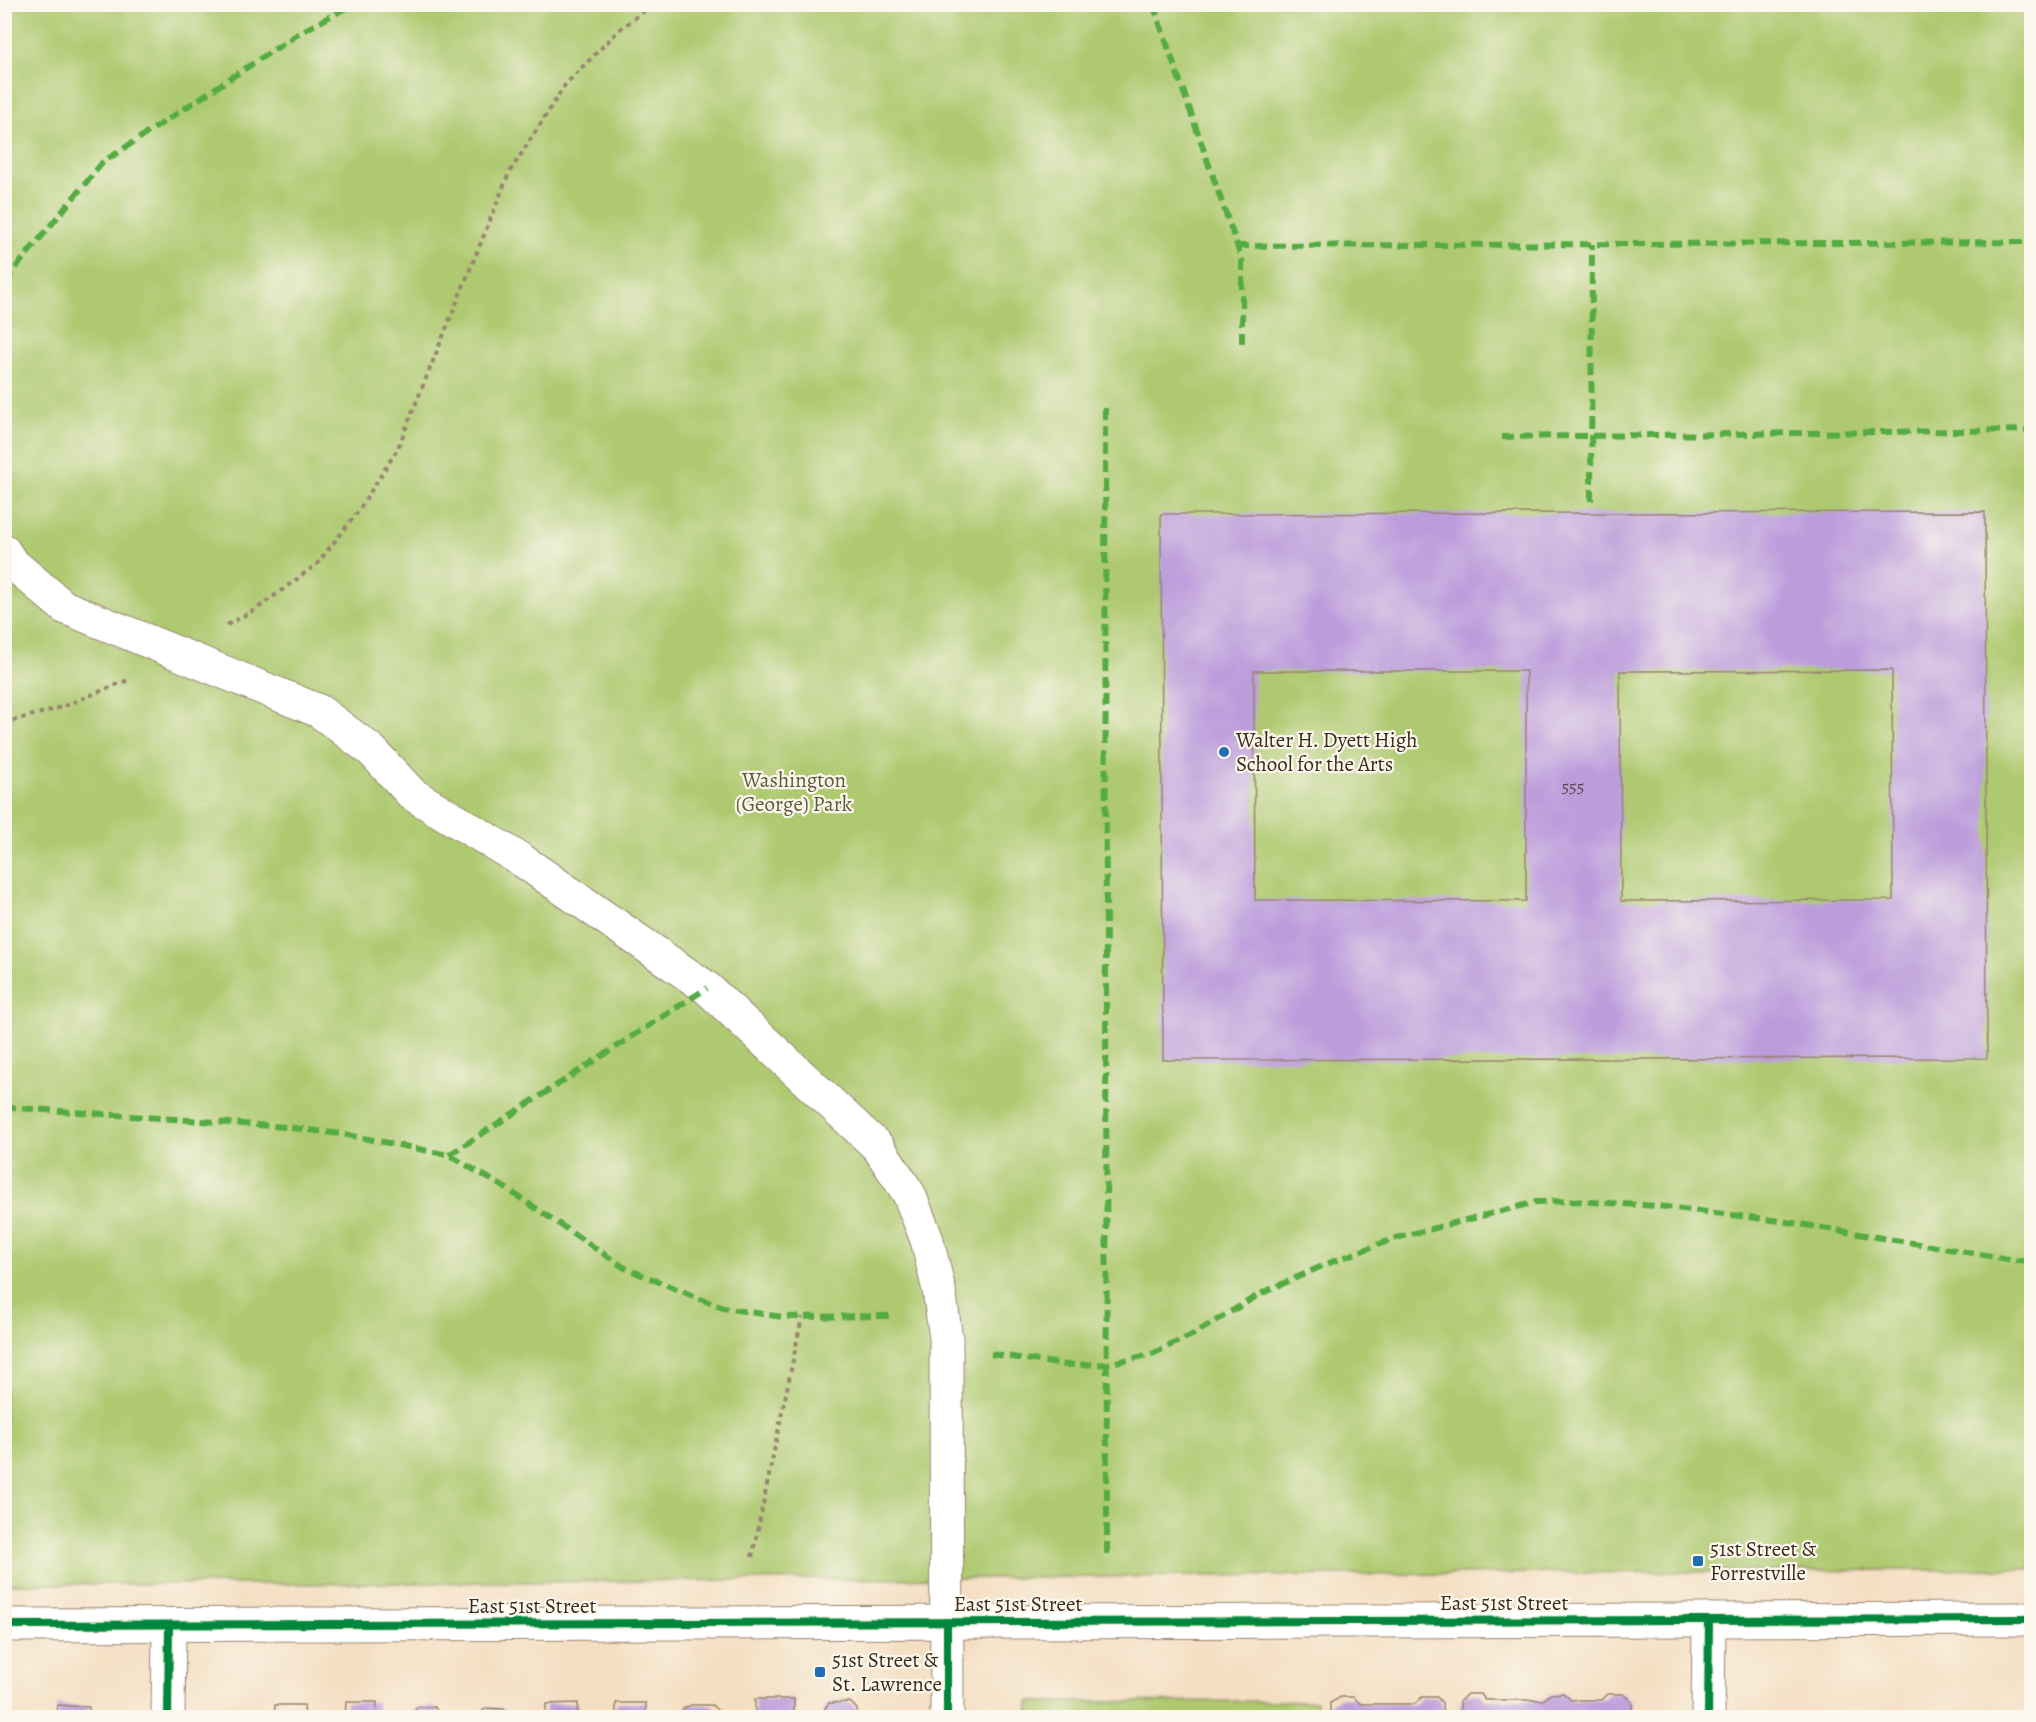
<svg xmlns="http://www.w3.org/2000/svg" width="2036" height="1722" font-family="Alegreya,serif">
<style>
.green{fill:#aec970;stroke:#747a47;stroke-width:1.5}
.building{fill:#bc9ddc;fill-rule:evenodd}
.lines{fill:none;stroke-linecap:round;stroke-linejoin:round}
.minor-casing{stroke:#988470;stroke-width:35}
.major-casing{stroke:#988470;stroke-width:35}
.path{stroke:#988470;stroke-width:4;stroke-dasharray:4.5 4.5;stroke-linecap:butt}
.minor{stroke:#fff;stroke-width:33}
.major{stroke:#fff;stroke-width:33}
.quiet{stroke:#55ab43;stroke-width:6;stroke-dasharray:12 6;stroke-linecap:butt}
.cycleway-casing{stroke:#fbf7ec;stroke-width:11}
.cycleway{stroke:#00873e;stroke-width:8}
.poi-dot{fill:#1f6fb2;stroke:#fbf7ec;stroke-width:2}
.labels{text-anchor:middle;stroke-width:4.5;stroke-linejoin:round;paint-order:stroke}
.number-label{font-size:18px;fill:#5b474e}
.poi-label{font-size:21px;fill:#3b2a1e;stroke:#fbf7ec;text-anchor:start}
.park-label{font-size:21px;fill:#5e5a37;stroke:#fbf7ec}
.street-label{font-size:21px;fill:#3b2a1e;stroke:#fbf7ec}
</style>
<rect width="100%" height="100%" fill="#fbf7ec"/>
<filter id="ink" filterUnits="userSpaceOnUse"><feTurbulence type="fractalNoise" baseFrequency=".0167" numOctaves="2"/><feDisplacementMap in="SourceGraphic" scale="12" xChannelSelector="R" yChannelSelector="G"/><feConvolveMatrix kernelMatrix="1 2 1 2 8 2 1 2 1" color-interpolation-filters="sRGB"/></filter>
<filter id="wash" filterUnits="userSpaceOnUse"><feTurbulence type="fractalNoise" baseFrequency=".008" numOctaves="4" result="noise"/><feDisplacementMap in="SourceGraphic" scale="24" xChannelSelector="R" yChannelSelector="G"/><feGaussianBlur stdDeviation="1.35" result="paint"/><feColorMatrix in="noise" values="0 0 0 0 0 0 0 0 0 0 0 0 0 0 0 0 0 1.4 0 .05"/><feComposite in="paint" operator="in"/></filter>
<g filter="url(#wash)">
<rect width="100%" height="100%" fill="#f4dfc2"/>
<g class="green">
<path d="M5,5H2031V1569L282,1584H5Z"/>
<path d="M1316,1701V1717H1029V1702Z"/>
</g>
<g id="blocks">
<g class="building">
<path d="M1985,512L1987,1058L1163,1060L1161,514ZM1892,670L1893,900L1621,901L1620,671ZM1254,671H1526V901L1255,900Z"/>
<path d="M1563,1693L1571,1700H1602L1608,1694H1623L1632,1702V1718H1461L1460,1701L1467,1694H1481L1485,1700H1543L1551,1694Z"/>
<path d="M1341,1697H1353L1361,1704H1415L1422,1697H1437L1442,1703L1443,1718H1330V1703Z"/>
<rect x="755" y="1699" width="39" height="19"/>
<path d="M346,1702H377L376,1718H345Z"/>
<path d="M850,1702L857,1709V1718H824L823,1711L829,1703Z"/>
<path d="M578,1703L577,1718H546V1704Z"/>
<rect x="616" y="1703" width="30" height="15"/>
<path d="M57,1705L89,1707V1718H58Z"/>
<path d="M275,1705H304L305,1718H274Z"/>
<path d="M691,1705H712L718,1711V1718H682L683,1709Z"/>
<path d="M417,1707H435L440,1718H410Z"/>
<path d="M486,1708L504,1709L510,1718H479V1714Z"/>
</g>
</g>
</g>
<g filter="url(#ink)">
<use href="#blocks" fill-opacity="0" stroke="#988470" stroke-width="1.5"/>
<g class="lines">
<g class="minor-casing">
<g id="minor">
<path d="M4,551L11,562L64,607L319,711L371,750L412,794L523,861L707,988L878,1147L909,1194L927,1240L939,1290L946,1338L947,1718"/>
<path d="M168,1718L169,1625"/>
<path d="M1708,1718L1709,1620"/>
</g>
</g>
<g class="major-casing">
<path id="major" d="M4,1625L2032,1619"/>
</g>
<g class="path">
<path d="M227,625L258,608L317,564L357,513L397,450L509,173L565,85L619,30L653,4"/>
<path d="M4,723L59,708L128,680"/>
<path d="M752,1557L802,1317"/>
</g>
<use href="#minor" class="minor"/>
<use href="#major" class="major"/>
<g class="quiet">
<path d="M1153,4L1242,260V345"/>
<path d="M1237,246L2032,242"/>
<path d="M4,282L103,162L301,32L353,4"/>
<path d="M1105,408L1107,1557"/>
<path d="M1502,437L2032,430"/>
<path d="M1591,501L1592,244"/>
<path d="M4,1107L286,1127L348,1135L449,1155L507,1189L625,1268L723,1308L783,1317L890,1316"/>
<path d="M449,1155L707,988"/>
<path d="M991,1354L1067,1365L1107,1364L1152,1354L1194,1334L1260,1294L1329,1263L1396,1238L1536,1202L1576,1201L1658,1206L1781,1221L2032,1263"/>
</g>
<g class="cycleway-casing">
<g id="cycleway">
<path d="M4,1625L2032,1619"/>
<path d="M168,1718L169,1625"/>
<path d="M947,1718V1622"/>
<path d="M1708,1718L1709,1620"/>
</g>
</g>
<use href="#cycleway" class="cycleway"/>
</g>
</g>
<g class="poi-dot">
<circle cx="1224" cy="752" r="6"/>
<rect x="1692" y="1555" width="12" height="12" rx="3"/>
<rect x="814" y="1666" width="12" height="12" rx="3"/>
</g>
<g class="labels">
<g class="number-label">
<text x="1573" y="792">555</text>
</g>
<g class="poi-label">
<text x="1236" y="747">Walter H. Dyett High<tspan x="1236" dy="24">School for the Arts</tspan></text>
<text x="1710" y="1556">51st Street &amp;<tspan x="1710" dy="24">Forrestville</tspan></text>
<text x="832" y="1667">51st Street &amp;<tspan x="832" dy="24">St. Lawrence</tspan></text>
</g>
<g class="park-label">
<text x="794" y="787">Washington<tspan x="794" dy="24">(George) Park</tspan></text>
</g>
<g class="street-label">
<text x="1504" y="1610">East 51st Street</text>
<text x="1018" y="1611">East 51st Street</text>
<text x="532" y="1613">East 51st Street</text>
</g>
</g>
<rect width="2036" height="1722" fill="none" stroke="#fbf7ec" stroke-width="24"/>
</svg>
